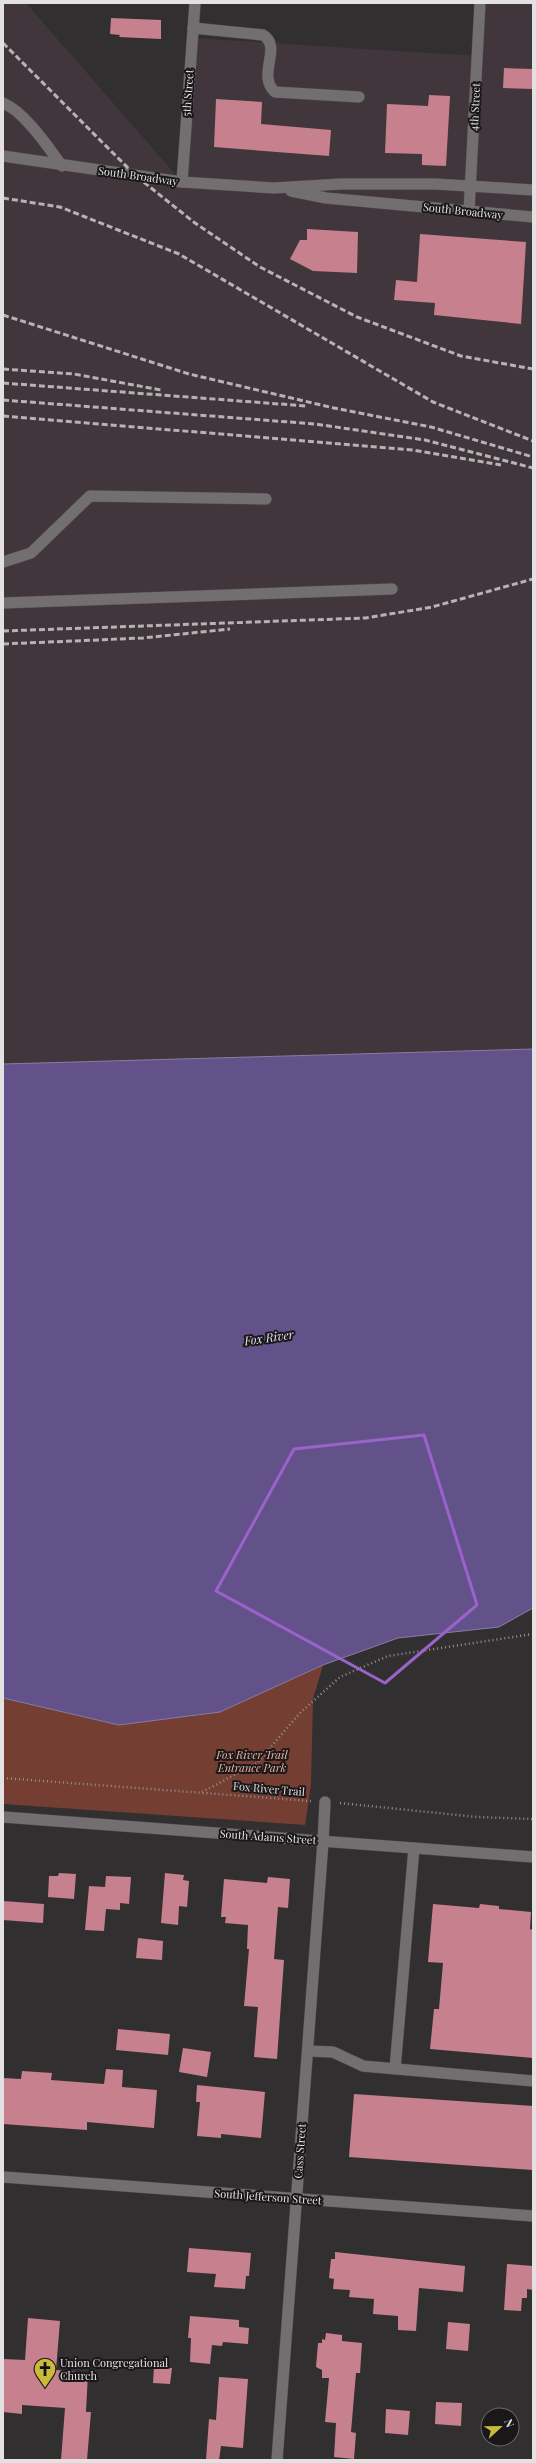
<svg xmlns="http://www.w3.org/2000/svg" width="536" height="2463" font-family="'Playfair Display',serif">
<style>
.built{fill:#40363b}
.green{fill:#743e33}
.water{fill:#635289;stroke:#897da4}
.building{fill:#c7808d}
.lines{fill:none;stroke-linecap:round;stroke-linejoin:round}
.service-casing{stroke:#4e4c4d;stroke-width:12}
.minor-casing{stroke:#4e4c4d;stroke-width:12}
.tertiary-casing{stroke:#4e4c4d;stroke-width:12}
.path{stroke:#939192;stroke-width:2.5;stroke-dasharray:1 3;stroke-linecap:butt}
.service{stroke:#736f71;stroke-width:11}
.minor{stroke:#736f71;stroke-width:11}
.tertiary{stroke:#736f71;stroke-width:11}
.rail{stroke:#b6b3b5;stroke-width:3;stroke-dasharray:6 3;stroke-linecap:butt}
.marked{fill:none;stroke:#9a62ca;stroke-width:3;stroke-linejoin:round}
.labels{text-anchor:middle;stroke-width:4;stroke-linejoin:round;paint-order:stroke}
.street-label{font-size:11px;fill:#e3e1e2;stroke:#191718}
.park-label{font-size:11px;font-style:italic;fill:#f3b7ab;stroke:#191718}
.poi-label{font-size:11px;fill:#e3e1e2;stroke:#191718;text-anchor:start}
.water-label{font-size:12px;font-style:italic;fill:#e4e0f1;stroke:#191718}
</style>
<rect width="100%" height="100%" fill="#322f31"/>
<path class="built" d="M3,3H26L182,182L192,38L477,56L480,3H533V1049L3,1064Z"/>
<path class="green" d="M323,1665L313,1699L311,1785L305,1825L3,1804V1698L119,1725L220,1712Z"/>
<path class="water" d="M533,1049V1608L499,1627L398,1638L323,1665L220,1712L119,1725L3,1698V1064Z"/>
<g class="building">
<path d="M111,18L161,20V39L119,37L120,35L110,34Z"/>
<path d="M504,68L533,69V89L503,88Z"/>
<path d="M429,95L450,96L446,166L422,165V154L385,153L387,104L428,106Z"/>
<path d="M216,99L262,102L261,124L331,130L329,156L214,147Z"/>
<path d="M307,229L358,232L357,273L313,271L290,259L300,240H307Z"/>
<path d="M420,234L526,242L521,324L434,315L435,303L394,300L396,280L417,282Z"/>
<path d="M59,1873L76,1874L74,1899L48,1897L49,1876H58Z"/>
<path d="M165,1873L184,1875L183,1880L189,1881L187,1907L179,1906L178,1925L161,1923Z"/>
<path d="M106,1876L131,1877L129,1904L120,1903V1910L106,1909L104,1931L85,1930L89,1886L105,1887Z"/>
<path d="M268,1877L290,1879L288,1908L278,1907L274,1959L284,1960L277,2059L254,2057L258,2007L244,2006L249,1949H247L248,1925L225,1923L226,1917H221L224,1879L267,1883Z"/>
<path d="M3,1901L44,1904L43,1923L3,1920Z"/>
<path d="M433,1904L479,1908L480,1904L499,1906V1909L531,1912L530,1929L533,1930V2058L430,2049L434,2009H439L443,1963L428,1962Z"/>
<path d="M138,1938L163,1941L162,1960L136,1958Z"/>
<path d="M118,2029L170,2034L168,2055L116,2050Z"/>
<path d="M183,2048L211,2052L207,2077L179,2072Z"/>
<path d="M106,2069L123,2070L122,2087L157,2090L154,2128L87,2122V2130L3,2124V2078L21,2079L22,2071L52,2073L51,2080L104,2084Z"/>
<path d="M197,2085L265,2092L261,2138L221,2134V2138L197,2136L200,2102H196Z"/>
<path d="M354,2094L533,2106V2170L349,2157Z"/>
<path d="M189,2248L251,2253L249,2276H246L245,2289L214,2287L216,2274L187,2272Z"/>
<path d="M335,2252L465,2266L463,2292L419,2288L416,2331L398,2330V2316L373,2314L374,2299L349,2297L350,2290L333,2289L334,2279L329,2278L331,2259H335Z"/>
<path d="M507,2264L533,2266V2290L527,2289V2298H522L521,2311L504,2310Z"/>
<path d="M190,2316L239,2320V2327L249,2328L248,2344L223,2342L222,2346L212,2345L210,2364L190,2362L191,2338H188Z"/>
<path d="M28,2318L60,2321L56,2370L88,2373L86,2412H91L87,2460H61L65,2408L22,2405V2414L3,2412V2359L25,2360Z"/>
<path d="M448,2322L470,2324L468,2351L446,2349Z"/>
<path d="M326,2333L342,2335V2341L362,2343L360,2373H356L351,2432L356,2433L354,2459L334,2457L336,2423L325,2422L329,2378H322V2370L316,2367L318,2343H322V2339L325,2340Z"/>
<path d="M154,2367L172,2368L170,2384L153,2383Z"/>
<path d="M219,2377L248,2379L243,2448L221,2446L219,2460H206L209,2419L216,2420Z"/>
<path d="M436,2402L462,2403L461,2426L435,2424Z"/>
<path d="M386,2409L410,2411L408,2435L385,2433Z"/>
</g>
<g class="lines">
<g class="service-casing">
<g id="service">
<path d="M193,28L263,35C283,47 256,75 275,92L359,97"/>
<path d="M3,103C25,112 48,147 62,166"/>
<path d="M3,562L31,553L90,496L266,499"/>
<path d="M3,603L392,589"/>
<path d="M323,1842L325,1802"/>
<path d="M308,2051L333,2052L363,2066L533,2081"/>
<path d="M395,2069L414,1848"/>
</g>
</g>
<g class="minor-casing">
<g id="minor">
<path d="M182,182L195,3"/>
<path d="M469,211L480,3"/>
<path d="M3,2177L533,2216"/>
<path d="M277,2460L323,1842"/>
</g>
</g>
<g class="tertiary-casing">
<g id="tertiary">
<path d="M3,156L182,182L274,188L341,184H435L533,190"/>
<path d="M291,191L326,198L533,217"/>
<path d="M3,1817L533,1857"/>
</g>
</g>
<g class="path">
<path d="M3,1778L311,1801"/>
<path d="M202,1792L257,1763L300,1713L340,1677L388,1656L533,1634"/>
<path d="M340,1803L477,1817L533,1819"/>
</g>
<use href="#service" class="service"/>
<use href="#minor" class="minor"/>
<use href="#tertiary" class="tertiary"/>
<g class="rail">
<path d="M3,43L136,176L195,223L260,267L357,317L461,356L533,369"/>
<path d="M3,198L60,207L179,254L433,402L533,441"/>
<path d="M3,315L189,374L334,408L431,427L533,457"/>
<path d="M3,369L74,374L161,390"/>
<path d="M3,383L306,406"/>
<path d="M3,400L315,424L425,440L533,468"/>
<path d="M3,416L413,450L501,465"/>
<path d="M3,631L366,618L432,607L533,579"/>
<path d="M3,644L143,638L230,629"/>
</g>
</g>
<path class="marked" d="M424,1435L477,1605L385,1683L216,1591L294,1449Z"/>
<defs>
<g id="church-pin" transform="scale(1.15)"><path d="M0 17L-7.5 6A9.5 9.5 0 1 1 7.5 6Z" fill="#caba3a" stroke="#191718"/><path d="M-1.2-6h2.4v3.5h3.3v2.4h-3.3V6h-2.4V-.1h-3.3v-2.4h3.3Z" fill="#111"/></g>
</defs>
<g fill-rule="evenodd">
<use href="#church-pin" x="45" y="2369"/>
</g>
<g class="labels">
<g class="street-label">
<text transform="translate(188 93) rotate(-86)" y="4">5th Street</text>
<text transform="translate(475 107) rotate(-87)" y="4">4th Street</text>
<text transform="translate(138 176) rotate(8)" y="4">South Broadway</text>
<text transform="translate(463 211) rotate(6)" y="4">South Broadway</text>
<text transform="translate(269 1789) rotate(5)" y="4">Fox River Trail</text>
<text transform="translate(268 1837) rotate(4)" y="4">South Adams Street</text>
<text transform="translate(300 2151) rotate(-86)" y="4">Cass Street</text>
<text transform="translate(268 2197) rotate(4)" y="4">South Jefferson Street</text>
</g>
<g class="park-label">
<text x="252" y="1759">Fox River Trail<tspan x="252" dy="13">Entrance Park</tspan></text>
</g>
<g class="poi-label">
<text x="60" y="2367">Union Congregational<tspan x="60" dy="13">Church</tspan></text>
</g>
<g class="water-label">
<text transform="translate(269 1338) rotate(-8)" y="4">Fox River</text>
</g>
</g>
<rect width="536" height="2463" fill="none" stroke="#e3e1e2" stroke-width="8"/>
<g transform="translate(500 2427) rotate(68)"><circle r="19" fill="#191718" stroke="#6a6869"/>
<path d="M0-3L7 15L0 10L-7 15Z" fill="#caba3a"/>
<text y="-6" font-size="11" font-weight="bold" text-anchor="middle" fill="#e3e1e2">N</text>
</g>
</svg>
